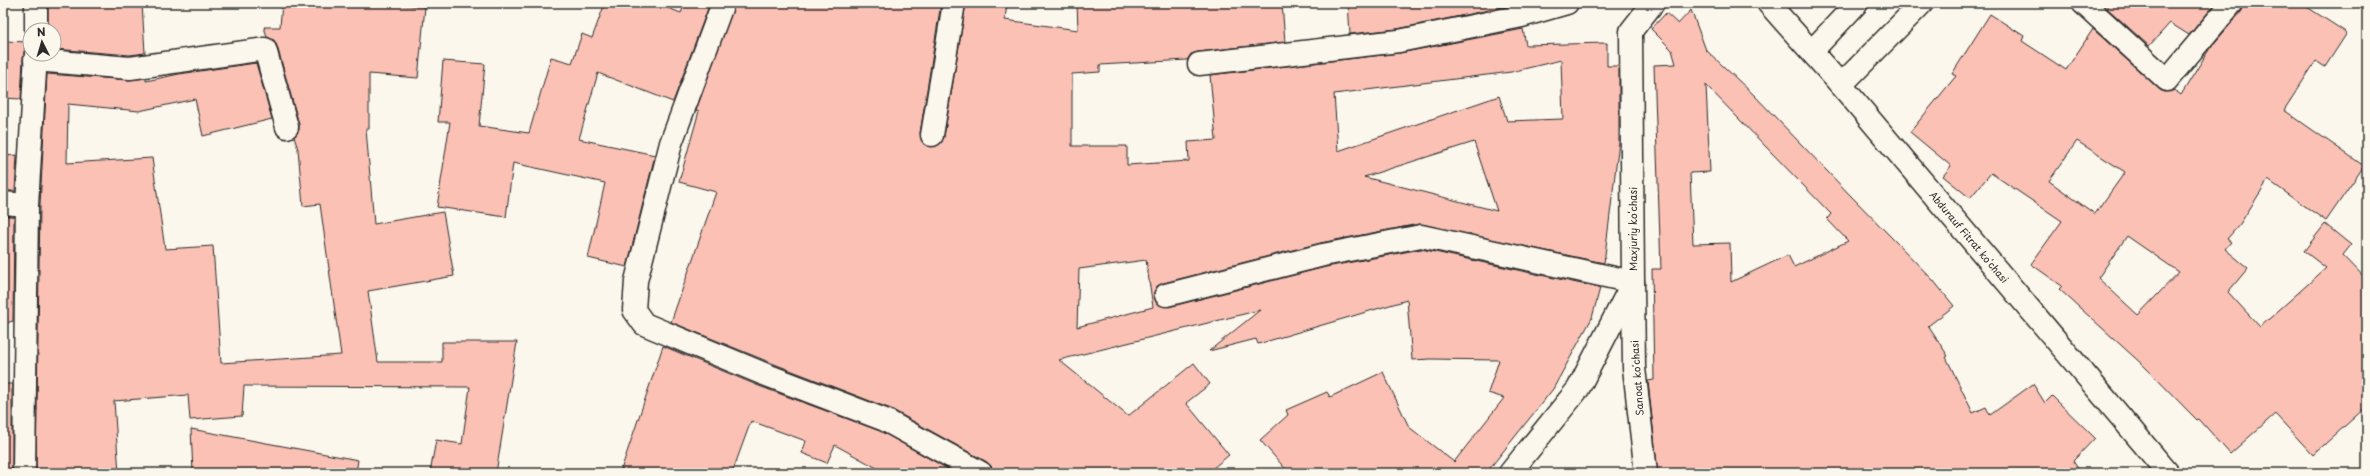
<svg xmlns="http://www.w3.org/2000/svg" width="2370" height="476" font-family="'Playpen Sans',sans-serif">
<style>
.building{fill:#fbc1b5;stroke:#2b2b2b;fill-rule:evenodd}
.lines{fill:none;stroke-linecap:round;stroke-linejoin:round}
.minor-casing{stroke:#2b2b2b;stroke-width:25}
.major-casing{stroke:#2b2b2b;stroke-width:25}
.minor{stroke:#fbf7ec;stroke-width:22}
.major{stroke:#fbf7ec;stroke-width:22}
.labels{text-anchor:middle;stroke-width:3.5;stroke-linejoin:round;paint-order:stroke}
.street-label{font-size:10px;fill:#2b2b2b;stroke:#fbf7ec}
</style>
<rect width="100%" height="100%" fill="#fbf7ec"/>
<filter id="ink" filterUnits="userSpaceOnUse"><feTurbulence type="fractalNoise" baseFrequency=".025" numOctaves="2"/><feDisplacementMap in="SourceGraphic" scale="8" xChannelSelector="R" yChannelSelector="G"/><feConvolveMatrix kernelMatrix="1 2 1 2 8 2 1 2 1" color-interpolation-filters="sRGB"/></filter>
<g filter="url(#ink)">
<g class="building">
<path d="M48,3H142L145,53L130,55L54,49V30H48Z"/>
<path d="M282,3H383L425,7L418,78L369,74V129H366L374,224L443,212L454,276L368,291L378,362H442V342H517L496,473H430L436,440L462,444L470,387L244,386L242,416L190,420L188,395L114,401L119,473H36L40,205L47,74L129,80L146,78V81L179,74L256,63L272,119L203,136L195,99L139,111L68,104L67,163L152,158L165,249L213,246L221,363L341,355L320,204L303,206L298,149L294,137L299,130V124L277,46L274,40L267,37L264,27H280Z"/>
<path d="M605,3H655L681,13L685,3H710L673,102L598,73L579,139L655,155L627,267L588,258L605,183L513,163L506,217L437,207L450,122H438L443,61L485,64L479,126L529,133L551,57L572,63L582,34L592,38Z"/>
<path d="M735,3H941L920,133L924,144L930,147L941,143L944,137L966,3H1007L1005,20L1078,30L1077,3H1282L1285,42L1198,52L1191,54L1187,60L1100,65V72L1072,74V146H1127V165L1189,161L1188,142L1216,140L1210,75L1400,53L1523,29L1526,45L1607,43V66H1619V142L1604,263L1419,224L1320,243L1163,283L1157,286L1154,292V298L1157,304L1169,307L1326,267L1421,249L1600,288L1592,318L1553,389L1486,473H1289L1260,440L1288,415L1286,410L1327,392L1330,397L1383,372L1409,427L1454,462L1504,398L1488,393L1499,360L1431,359L1412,360L1407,300L1258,344L1256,339L1209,351L1260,310L1059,360L1128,416L1194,363L1210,384L1186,403L1229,455L1207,473H993L992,467L987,462L891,409L769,362L671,322L716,192L679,182L699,111L696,110ZM1561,60L1563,119L1507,121L1499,96L1338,151L1334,94L1511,72ZM1474,142L1497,211L1364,177ZM1146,260L1153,307L1077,327L1079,269Z"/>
<path d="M1348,3H1518V4L1397,29L1350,34Z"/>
<path d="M2110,3H2216L2189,35L2170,23L2149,46L2107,8Z"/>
<path d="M2244,3H2301L2347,33L2325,67L2316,61L2284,110L2364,166L2326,221L2268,180L2240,224L2227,239L2231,242L2225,249L2248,268L2228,292L2260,327L2326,268L2304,251L2325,224L2351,245L2343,255L2367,280V406L2313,455L2275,414L2230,454L2199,419L2197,420L2144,366L2059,289L2062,286L2031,264L2062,221L1991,173L1970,198L1943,176L1951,166L1910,132L1956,76L1952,74L1990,14L2024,36L2022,41L2066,70L2093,29L2159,89L2165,92L2174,90L2181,95L2210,48L2242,11ZM2077,141L2125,172L2095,214L2049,181ZM2127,236L2179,272L2138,315L2098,278Z"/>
<path d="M1691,10L1706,50L1754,95L1851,196L1933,280L1954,306L1928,326L1948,356L1946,357L1973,413L1986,407L1990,415L2033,384L2045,403L2052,396L2095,438L2073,461L2081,473H1658L1648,381L1654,380L1652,269H1661L1654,65L1676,64L1672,50L1651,29L1666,13L1678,24ZM1706,85L1831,214L1827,219L1848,241L1794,267L1788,255L1731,282L1730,243L1693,244L1690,173L1710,172Z"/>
<path d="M3,41L30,42L25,47L23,59L21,99L3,98Z"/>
<path d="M17,155L15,191H3V156Z"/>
<path d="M3,216H14L13,321L3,324Z"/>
<path d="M663,346L759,386L880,431L955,473H886L835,445L827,463L802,453L806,441L751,421L732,473H620Z"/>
<rect x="3" y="384" width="9" height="89"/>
<path d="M191,429L358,460L356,473H193Z"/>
</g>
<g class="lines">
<g class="minor-casing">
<g id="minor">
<path d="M723,3L671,143L636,281L634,310L644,324L764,374L885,420L981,473"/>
<path d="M2083,3L2167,80L2232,3"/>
<path d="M36,30V3"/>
<path d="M35,60L130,68L265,49L287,127"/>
<path d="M1199,64L1399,41L1522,16L1567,3"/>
<path d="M1841,85L1922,3"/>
<path d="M932,135L954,3"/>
<path d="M3,203L27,205"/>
<path d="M1166,295L1323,255L1421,236L1633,282L1634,368L1646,473"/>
<path d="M24,473L27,205L36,54"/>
<path d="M1510,473L1578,389L1633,282L1631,31L1653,3"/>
</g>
</g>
<g class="major-casing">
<g id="major">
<path d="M1768,3L1841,85L2168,473"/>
<path d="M1812,51L1857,3"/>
</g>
</g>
<use href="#minor" class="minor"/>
<use href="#major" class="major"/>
</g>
</g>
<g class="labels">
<g class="street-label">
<text transform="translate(1633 229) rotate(-90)" y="4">Maxjuriy koʻchasi</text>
<text transform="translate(1969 237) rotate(50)" y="4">Abdurauf Fitrat koʻchasi</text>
<text transform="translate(1637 378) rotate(-94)" y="4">Sanoat koʻchasi</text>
</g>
</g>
<rect width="2370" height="476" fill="none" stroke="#fbf7ec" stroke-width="16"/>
<rect x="8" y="8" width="2354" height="460" fill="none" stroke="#2b2b2b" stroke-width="1.5" filter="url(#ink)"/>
<g transform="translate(42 42) rotate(355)"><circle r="19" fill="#fbf7ec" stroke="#a8a59f"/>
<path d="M0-3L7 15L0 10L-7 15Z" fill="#2b2b2b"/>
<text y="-6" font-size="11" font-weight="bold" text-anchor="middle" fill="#2b2b2b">N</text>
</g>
</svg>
